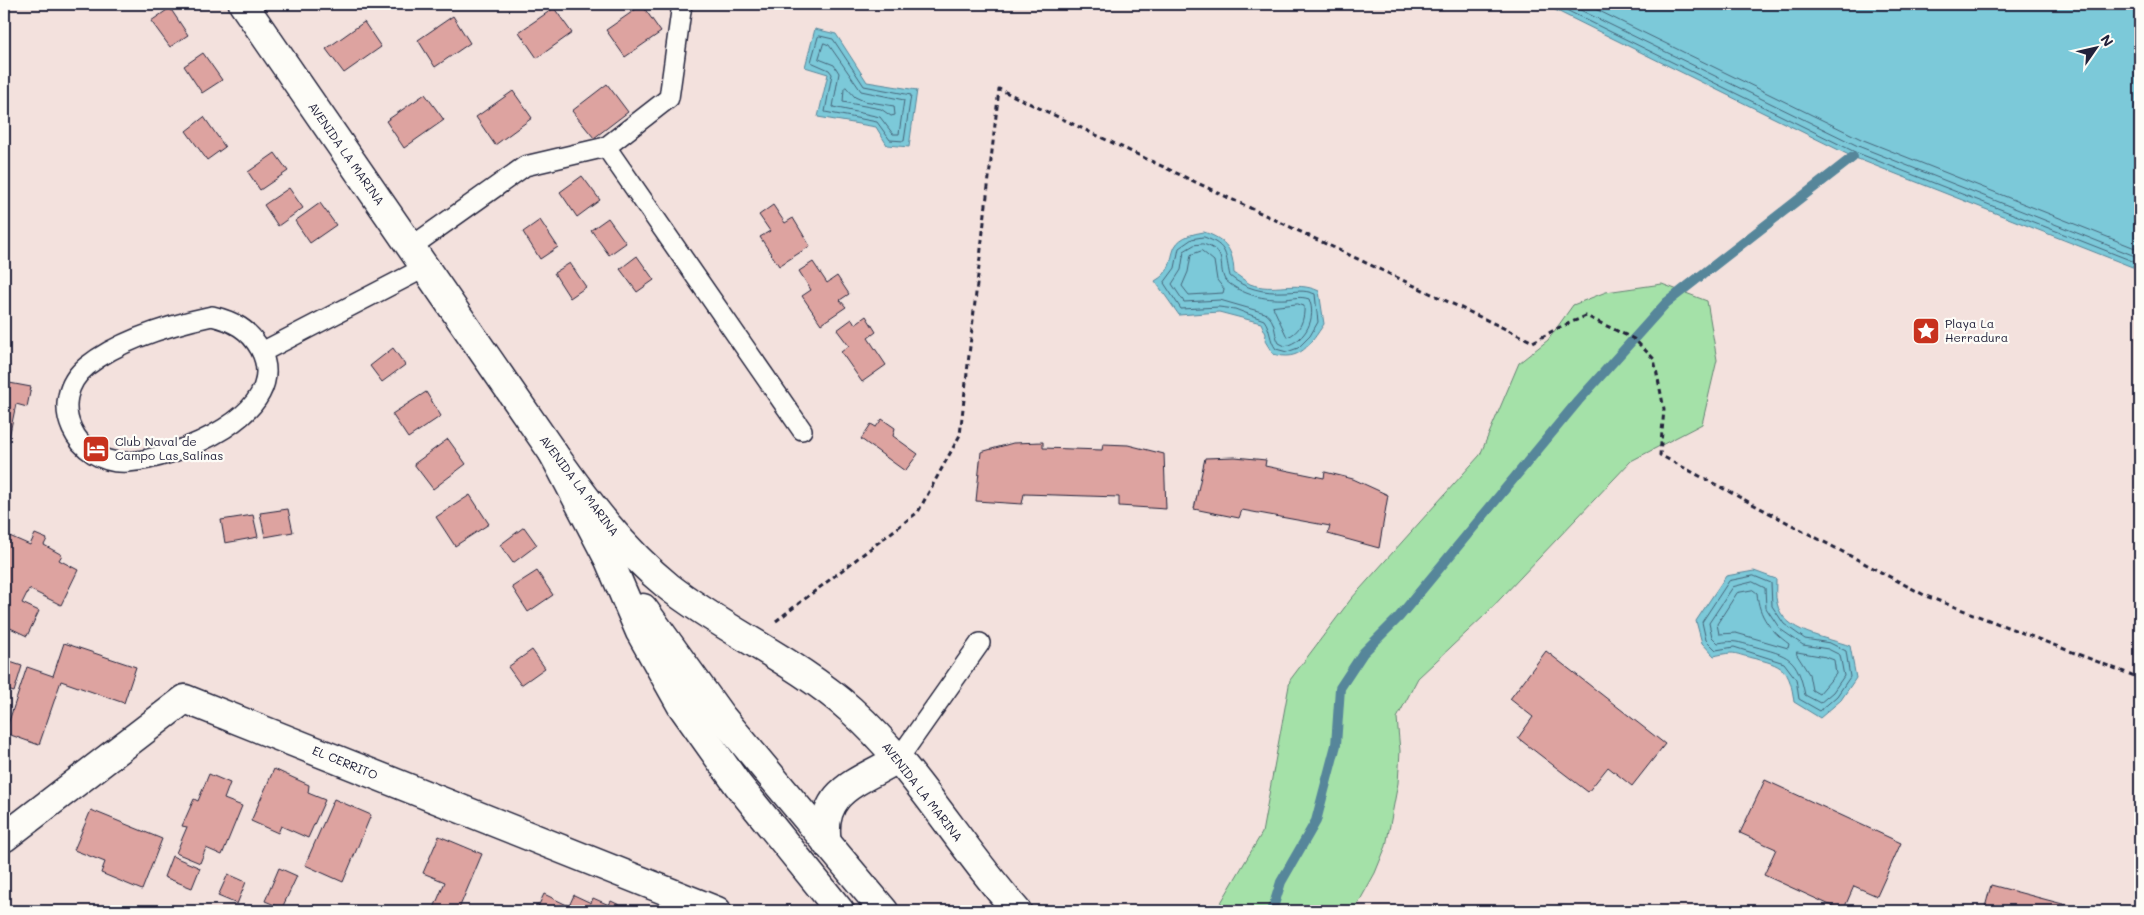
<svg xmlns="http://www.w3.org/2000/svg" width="2144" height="915" font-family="Mali,sans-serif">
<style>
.green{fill:#a4e1a8;stroke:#638272}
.water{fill:#7bc9d9;stroke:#57869a}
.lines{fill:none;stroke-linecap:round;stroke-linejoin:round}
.shore{stroke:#46657a;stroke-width:1}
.stream{stroke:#57869a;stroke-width:10}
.building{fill:#dda3a0;stroke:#22223b}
.service-casing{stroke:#22223b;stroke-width:22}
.minor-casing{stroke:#22223b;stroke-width:31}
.secondary-casing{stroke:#22223b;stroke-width:31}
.trunk-casing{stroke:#22223b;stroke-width:31}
.path{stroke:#22223b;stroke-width:3;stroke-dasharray:5 4;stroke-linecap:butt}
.service{stroke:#fdfcf7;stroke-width:19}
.minor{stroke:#fdfcf7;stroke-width:28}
.secondary{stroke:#fdfcf7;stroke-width:28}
.trunk{stroke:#fdfcf7;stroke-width:28}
.labels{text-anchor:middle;stroke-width:4.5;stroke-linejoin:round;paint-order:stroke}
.street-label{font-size:12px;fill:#22223b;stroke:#fdfcf7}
.poi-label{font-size:12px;fill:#22223b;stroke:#fdfcf7;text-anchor:start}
</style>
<rect width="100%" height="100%" fill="#f3e1dd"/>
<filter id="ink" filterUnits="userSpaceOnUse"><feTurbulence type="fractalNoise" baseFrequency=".02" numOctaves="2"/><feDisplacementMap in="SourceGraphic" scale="10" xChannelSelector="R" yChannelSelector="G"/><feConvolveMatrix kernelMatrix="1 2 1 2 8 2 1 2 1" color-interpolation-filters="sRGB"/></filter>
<g filter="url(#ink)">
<path class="green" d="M1662,284L1707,301L1717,360L1702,424L1631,461L1484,616L1418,678L1397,718L1400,751L1398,783L1386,846L1375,873L1354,911H1216L1262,833L1290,680L1351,599L1480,455L1519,363L1548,340L1573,305L1606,292Z"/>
<g class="water">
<path d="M1543,4H2140V270L1853,157Z"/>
<path d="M815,29L836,34L867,82L917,90L909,147L887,145L876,127L818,117L828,74L805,67Z"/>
<path d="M1204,232C1227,240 1233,250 1234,273C1239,276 1245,281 1250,284C1273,293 1296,280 1319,291L1324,324C1310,345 1300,362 1273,354L1265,341L1266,334L1261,323L1219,312L1179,315L1155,281C1185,264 1156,239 1204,232Z"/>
<path d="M1754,571L1776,579C1776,587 1775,596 1777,603C1783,633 1827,637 1850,646L1856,678L1841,700L1820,718L1794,702C1790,669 1783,665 1752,658C1732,653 1736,651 1714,656L1702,643L1696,621L1726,576Z"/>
</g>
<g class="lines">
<g class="shore">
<path d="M1554,4L1855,152L2140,264"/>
<path d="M1568,4L1858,146L2140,258"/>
<path d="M1585,4L1861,139L2140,250"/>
<path d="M820,36L833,39L864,86L911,95L904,141L890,140L877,122L825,112L832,74L829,70L811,62L818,37Z"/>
<path d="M824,43L829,45L861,91L904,100L899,134H893L880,117L833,107L839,73L834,65L819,59Z"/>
<path d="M846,87L855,97L864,101L894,106L895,115L891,116L881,109L843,102L844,89Z"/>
<path d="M1204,237C1229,246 1225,255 1230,276C1245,289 1264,293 1284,292C1296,292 1303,289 1315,294L1318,322L1310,336L1298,348L1287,352L1276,349C1269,340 1271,330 1264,320L1235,309L1219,307L1181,309L1164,283L1175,268L1179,248L1192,239Z"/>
<path d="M1203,244C1229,252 1217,264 1225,280C1242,295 1264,300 1286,299C1295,298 1300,296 1309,299C1317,318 1306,341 1285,346L1279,343C1273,333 1277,321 1265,313L1220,300L1184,302L1172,284L1181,270L1184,251L1194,245Z"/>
<path d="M1202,251L1214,261L1217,280L1224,289L1223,293L1189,295L1182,286L1188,272L1191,255Z"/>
<path d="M1298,304L1304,306C1305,319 1300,333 1287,337L1273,307Z"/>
<path d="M1754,576L1771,583L1772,606L1784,624L1805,639L1830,643L1846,651L1850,677L1837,696L1820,711L1799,699L1796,679L1784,663L1734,647L1716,650L1706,640L1702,622L1729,581Z"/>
<path d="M1753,582L1765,588L1766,608L1780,629L1803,645L1828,649L1840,655L1844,676L1833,692L1820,703L1805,695C1797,656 1789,656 1753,646C1737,642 1735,640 1718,643L1712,637L1709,623L1733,587Z"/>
<path d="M1753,590L1757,593C1759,617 1770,630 1789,644L1788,648L1736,633L1719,634L1717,624L1737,593Z"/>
<path d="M1797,652L1826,657L1834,660L1836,674L1819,694L1812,690L1809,674L1797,655Z"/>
</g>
<path class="stream" d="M1272,911L1281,882L1316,821L1336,745L1340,688L1363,653L1399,617L1578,401L1666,303L1853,157"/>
</g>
<g class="building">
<path d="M642,5L661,32L625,57L606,30Z"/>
<path d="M170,8L188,35L170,47L151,21Z"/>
<path d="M554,8L572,33L537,58L519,32Z"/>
<path d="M453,16L470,43L435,67L418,40Z"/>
<path d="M364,22L381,47L344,73L326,49Z"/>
<path d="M203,53L222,80L202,93L184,66Z"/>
<path d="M607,84L628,112L594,138L572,111Z"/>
<path d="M513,91L532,118L495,145L476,117Z"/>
<path d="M425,94L444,120L404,148L386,121Z"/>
<path d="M204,117L225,147L207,160L186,131Z"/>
<path d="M275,153L288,171L260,190L248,172Z"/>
<path d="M582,176L600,200L577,217L560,192Z"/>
<path d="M289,188L303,208L278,226L264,205Z"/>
<path d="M320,203L336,225L310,243L295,221Z"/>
<path d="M773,205L785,223L793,218L810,246L779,266L760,237L770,231L759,215Z"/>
<path d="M608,218L626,243L609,255L591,230Z"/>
<path d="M540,220L558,247L540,259L523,232Z"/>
<path d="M637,256L654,280L637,292L620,269Z"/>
<path d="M813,262L827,283L837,276L849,294L840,300L846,307L821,324L802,296L811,290L799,271Z"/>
<path d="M570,263L586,287L570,298L554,273Z"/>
<path d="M866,316L876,332L868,338L886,365L862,382L841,352L849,346L837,330L852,319L855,324Z"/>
<path d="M393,348L405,365L382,382L370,366Z"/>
<path d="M4,382L31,387L27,407L16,404L7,447H4Z"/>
<path d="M426,392L441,416L408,438L392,414Z"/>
<path d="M882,419L895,428L893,436L918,454L905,471L861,439L871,424L876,427Z"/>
<path d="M448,439L466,464L433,489L414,464Z"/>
<path d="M1043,442V448L1102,450L1103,444L1128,445L1164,454L1166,509L1119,506V497L1024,494L1022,504L976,501L981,452L1013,443Z"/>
<path d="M1235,457L1266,460L1265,466L1324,478L1325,472L1353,479L1388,495L1379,548L1328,534L1330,526L1242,510L1239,518L1194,509L1205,458Z"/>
<path d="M470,495L489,524L455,546L436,517Z"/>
<path d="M288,509L293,532L265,537L260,513Z"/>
<path d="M253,515L258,537L225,543L221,520Z"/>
<path d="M524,527L537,545L513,563L500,545Z"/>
<path d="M5,534L30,545L35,534L47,539L44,545L62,555L59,560L78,570L61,605L29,589L22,603L39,611L27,636L4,625Z"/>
<path d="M537,571L553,595L528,612L512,587Z"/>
<path d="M64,643L136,667L124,703L61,681L39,745L5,733L27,667L53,676Z"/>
<path d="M532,650L545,668L521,685L508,667Z"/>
<path d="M1546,651L1665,744L1632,786L1608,767L1588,792L1518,738L1533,717L1510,699Z"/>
<path d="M4,660L22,666L14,692L4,689Z"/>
<path d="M274,769L309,785L308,793L325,800L308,838L281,826L278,833L251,821Z"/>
<path d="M209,774L230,783L224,799L242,806L222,855L206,848L200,863L176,853L187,827L182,826L194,799L198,801Z"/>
<path d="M1765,780L1901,843L1877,896L1854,886L1843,911L1764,875L1776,849L1740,833Z"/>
<path d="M334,799L371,815L343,882L305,865Z"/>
<path d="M91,810L162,839L142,890L101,873L105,862L74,850Z"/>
<path d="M439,836L482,854L458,911H442L434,908L445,882L423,873Z"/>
<path d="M172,856L200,868L192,888L164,877Z"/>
<path d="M279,868L297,876L282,908L265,901Z"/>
<path d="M228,874L246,882L237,904L218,896Z"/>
<path d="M1991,885L2089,911H1984Z"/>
<path d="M544,894L569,906L574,895L591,903L593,898L609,905L611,901L632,911H536Z"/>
</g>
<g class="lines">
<g class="service-casing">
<g id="service">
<path d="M606,147L669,98L682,4"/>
<path d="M411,247L525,166L606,147L802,430"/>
<path d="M212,316C233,321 249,329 260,349C294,413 175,459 128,462C76,466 44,401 87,366C121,339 170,325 212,316Z"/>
<path d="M262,352L424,268"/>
<path d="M899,758L980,643"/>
</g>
</g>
<g class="minor-casing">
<path id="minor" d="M4,838L185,699L717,911"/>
</g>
<g class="secondary-casing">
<path id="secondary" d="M243,4L553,453C587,501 622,549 669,587C727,632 796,661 851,710C916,768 959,846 1017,911"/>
</g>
<g class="trunk-casing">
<g id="trunk">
<path d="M553,453L609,560L640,632L681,705L738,785L840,911"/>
<path d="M643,608L721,716L884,911"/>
<path d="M827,844C818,789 861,782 899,758"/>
</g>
</g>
<path class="path" d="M776,621L918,512L960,435L999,89L1533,342L1558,328L1586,316L1634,339L1654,359L1664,409L1660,455L1926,596L2140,678"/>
<use href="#service" class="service"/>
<use href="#minor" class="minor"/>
<use href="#secondary" class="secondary"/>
<use href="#trunk" class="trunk"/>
</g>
</g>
<defs>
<g id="sight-square" transform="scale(1.4375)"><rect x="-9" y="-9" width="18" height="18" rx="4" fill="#c8321e" stroke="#fdfcf7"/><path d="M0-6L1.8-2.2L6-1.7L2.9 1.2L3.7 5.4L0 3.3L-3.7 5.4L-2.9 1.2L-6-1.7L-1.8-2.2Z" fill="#fff"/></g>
<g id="hotel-square" transform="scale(1.4375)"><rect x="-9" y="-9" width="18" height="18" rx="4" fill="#c8321e" stroke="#fdfcf7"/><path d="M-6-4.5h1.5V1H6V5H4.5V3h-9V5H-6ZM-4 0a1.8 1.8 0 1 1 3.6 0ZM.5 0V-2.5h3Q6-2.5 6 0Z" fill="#fff"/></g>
</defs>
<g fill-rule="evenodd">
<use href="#sight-square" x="1926" y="331"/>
<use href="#hotel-square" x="96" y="449"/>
</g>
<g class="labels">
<g class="street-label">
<text transform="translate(346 154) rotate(55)" y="4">AVENIDA LA MARINA</text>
<text transform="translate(579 486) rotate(53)" y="4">AVENIDA LA MARINA</text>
<text transform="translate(345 763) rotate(22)" y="4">EL CERRITO</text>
<text transform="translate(922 792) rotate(52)" y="4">AVENIDA LA MARINA</text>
</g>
<g class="poi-label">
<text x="1945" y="328">Playa La<tspan x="1945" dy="14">Herradura</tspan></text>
<text x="115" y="446">Club Naval de<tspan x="115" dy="14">Campo Las Salinas</tspan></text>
</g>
</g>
<rect width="2144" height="915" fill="none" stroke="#fdfcf7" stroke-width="20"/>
<rect x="10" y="10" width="2124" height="895" fill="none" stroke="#22223b" stroke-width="2" filter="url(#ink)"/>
<g transform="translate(2096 48) rotate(56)" stroke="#fdfcf7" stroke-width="4" paint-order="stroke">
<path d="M0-4L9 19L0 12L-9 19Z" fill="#22223b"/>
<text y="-8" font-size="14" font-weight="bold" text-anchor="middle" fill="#22223b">N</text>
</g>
</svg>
